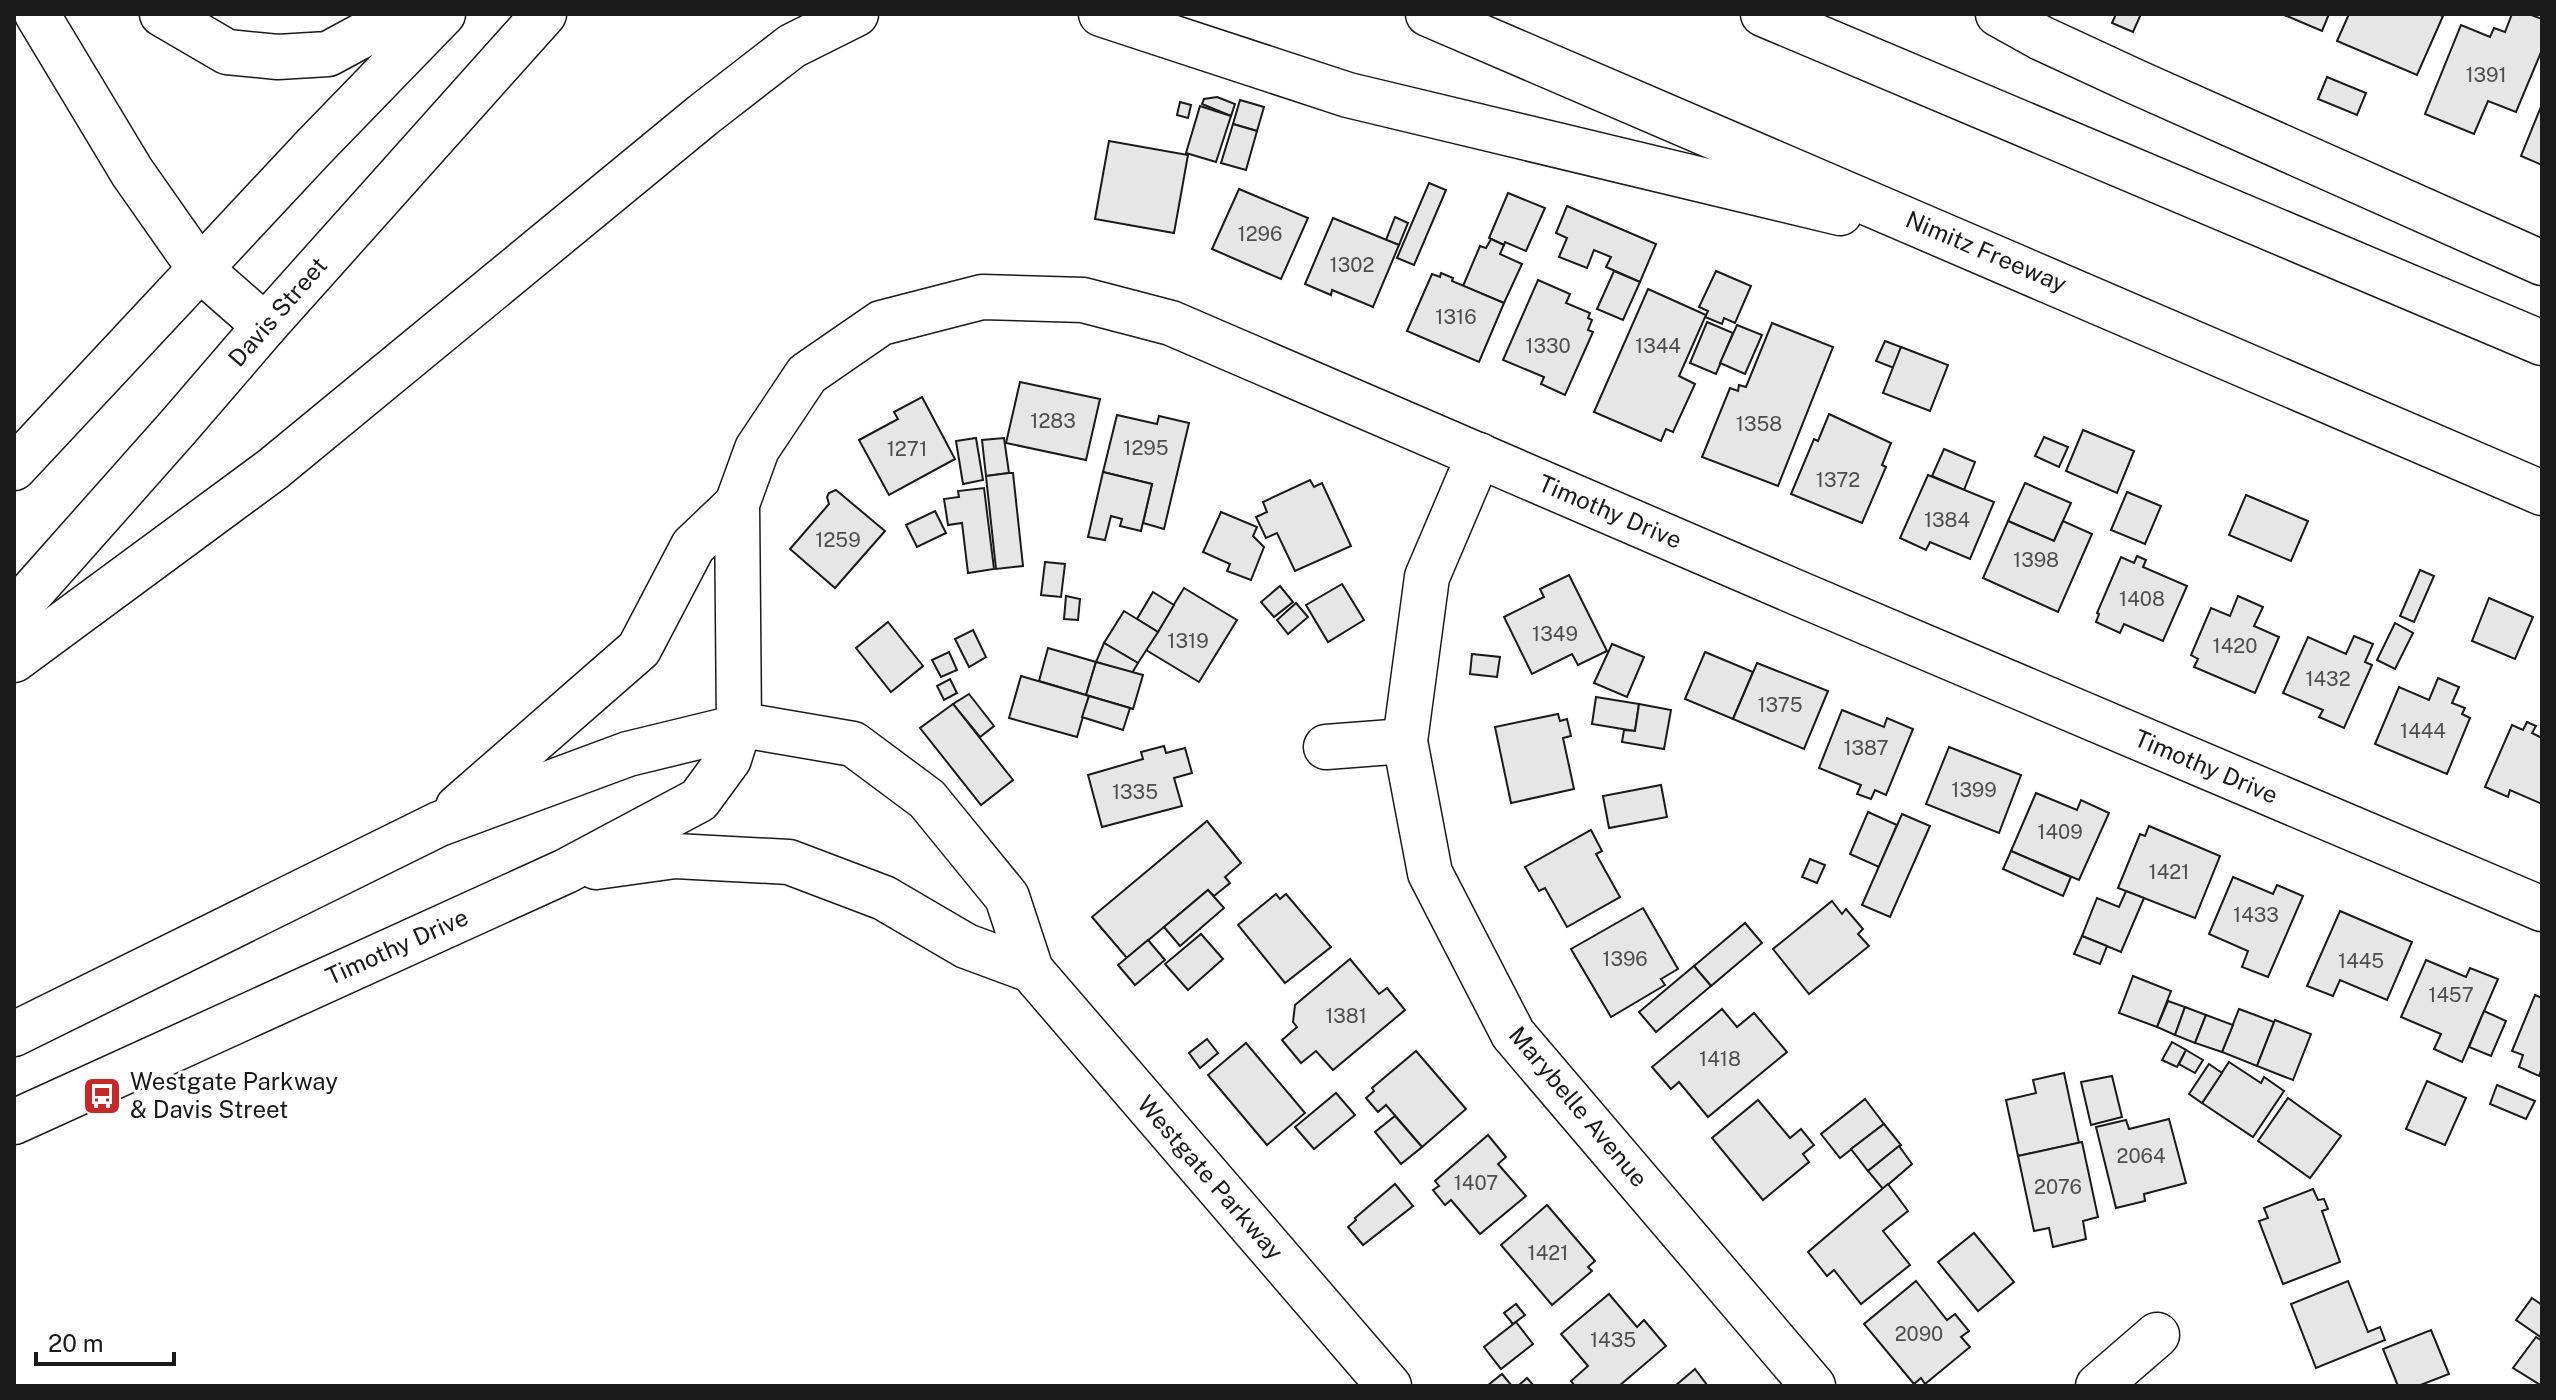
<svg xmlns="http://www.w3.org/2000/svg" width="2556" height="1400" font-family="'Public Sans',sans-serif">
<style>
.building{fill:#e6e6e6;stroke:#1a1a1a;stroke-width:2}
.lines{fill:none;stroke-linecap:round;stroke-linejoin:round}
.minor-casing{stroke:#1a1a1a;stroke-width:47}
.major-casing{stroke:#1a1a1a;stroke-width:47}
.highway-casing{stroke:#1a1a1a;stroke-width:47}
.minor{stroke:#fff;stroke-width:44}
.major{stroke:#fff;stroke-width:44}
.highway{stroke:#fff;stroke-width:44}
.labels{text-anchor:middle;stroke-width:6;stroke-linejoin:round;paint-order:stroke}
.number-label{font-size:20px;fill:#4d4d4d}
.street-label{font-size:24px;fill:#1a1a1a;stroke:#fff}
.poi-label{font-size:24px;fill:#1a1a1a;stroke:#fff;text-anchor:start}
</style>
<rect width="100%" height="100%" fill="#fff"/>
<g class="building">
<path d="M2116,14H2141L2133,32L2112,23Z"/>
<path d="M2282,14H2329L2322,31Z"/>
<path d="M2349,14H2437L2443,16L2417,75L2337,41Z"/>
<path d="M2512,14H2529L2542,19V50L2516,112L2488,101L2474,134L2425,114L2461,25L2490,37L2494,28L2505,32Z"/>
<path d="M2327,77L2366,93L2357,115L2318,99Z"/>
<path d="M1217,97L1235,104L1231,116L1202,104L1204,99Z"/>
<path d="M1240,100L1264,107L1257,131L1233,124Z"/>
<path d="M1180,102L1191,105L1188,118L1177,115Z"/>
<path d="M2542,104V165L2521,156Z"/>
<path d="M1200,106L1231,116L1216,162L1186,153Z"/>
<path d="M1233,124L1257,131L1246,170L1221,163Z"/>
<path d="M1109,141L1188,155L1174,233L1095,219Z"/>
<path d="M1429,183L1446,190L1414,265L1397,258Z"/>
<path d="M1239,189L1308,218L1281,279L1212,249Z"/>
<path d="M1508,193L1545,208L1526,251L1505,242L1504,245L1489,238Z"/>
<path d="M1567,206L1656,244L1640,282L1606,267L1611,257L1594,250L1587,268L1559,257L1567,238L1556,233Z"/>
<path d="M1395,217L1408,223L1399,245L1386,240Z"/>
<path d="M1333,218L1399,245L1373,307L1332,290L1331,295L1305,284Z"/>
<path d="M1491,239L1504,245L1500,254L1522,264L1504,303L1463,286L1480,246L1486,248Z"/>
<path d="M1614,271L1640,282L1623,320L1597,309Z"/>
<path d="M1716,271L1751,286L1735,323L1724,318L1722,324L1705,317L1708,311L1699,307Z"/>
<path d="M1441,273L1453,278L1452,281L1504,303L1479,362L1407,331L1432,274L1440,277Z"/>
<path d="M1538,280L1570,294L1566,303L1590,313L1588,318L1592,320L1588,330L1593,332L1565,395L1541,384L1544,377L1503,360Z"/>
<path d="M1648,289L1706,315L1679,376L1695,384L1673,432L1666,429L1661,441L1594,412Z"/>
<path d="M1707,322L1733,333L1716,374L1690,363Z"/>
<path d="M1772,323L1833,347L1778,486L1702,457L1730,388L1738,391L1739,385L1746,387Z"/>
<path d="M1737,325L1762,335L1745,374L1720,363Z"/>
<path d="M1885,341L1901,347L1894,368L1876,361Z"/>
<path d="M1901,347L1948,365L1930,411L1883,393Z"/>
<path d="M1020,382L1100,399L1086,460L1006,443Z"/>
<path d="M922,397L955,459L889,495L859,440L898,419L894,412Z"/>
<path d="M1829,414L1891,443L1882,465L1886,467L1862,523L1791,494L1814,439L1818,441Z"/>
<path d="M1117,415L1157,424L1159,416L1189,423L1164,529L1143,523L1152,484L1103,472Z"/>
<path d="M2083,430L2134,451L2117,493L2066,471Z"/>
<path d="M2044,437L2068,447L2059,467L2035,456Z"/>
<path d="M976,438L983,480L963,484L956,441Z"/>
<path d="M1004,438L1009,473L986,476L982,440Z"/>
<path d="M1944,449L1975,462L1964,490L1932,476Z"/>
<path d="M1103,472L1152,484L1141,531L1120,526L1122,519L1111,516L1105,540L1088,537Z"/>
<path d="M1009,473H1013L1023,566L996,569L986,476Z"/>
<path d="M1928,475L1994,502L1970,559L1930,542L1926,550L1900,538Z"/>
<path d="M1310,480L1314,487L1322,483L1351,546L1295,571L1277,533L1266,538L1256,517L1267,512L1263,502Z"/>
<path d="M2025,483L2071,503L2054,541L2008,521Z"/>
<path d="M984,488L994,569L968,573L962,523L948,525L944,499L959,497L958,491Z"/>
<path d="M836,490L885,531L835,588L790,549L829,504L827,497L829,493Z"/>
<path d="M2127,492L2161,506L2145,544L2111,530Z"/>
<path d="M2246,495L2308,521L2291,561L2229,535Z"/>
<path d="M935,511L946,533L917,547L906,525Z"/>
<path d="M1221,512L1257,527L1253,536L1264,547L1251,580L1227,571L1230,564L1203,552Z"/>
<path d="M2008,521L2054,541L2063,521L2092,534L2058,612L1983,578Z"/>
<path d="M2137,556L2146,560L2143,567L2187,586L2163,641L2124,624L2120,633L2096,622L2099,614L2097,613L2121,557L2134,563Z"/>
<path d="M1045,562L1065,564L1061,597L1041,595Z"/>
<path d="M2420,570L2434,576L2414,622L2400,616Z"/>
<path d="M1569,575L1607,651L1578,665L1572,654L1532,674L1504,617L1544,597L1540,589Z"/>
<path d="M1342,584L1364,620L1328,642L1306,605Z"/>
<path d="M1280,586L1293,602L1274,617L1261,602Z"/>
<path d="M1184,588L1237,620L1199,682L1146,650Z"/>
<path d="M1153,592L1174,605L1158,632L1137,619Z"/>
<path d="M1066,596L1080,599L1078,620L1064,619Z"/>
<path d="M2238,596L2263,607L2254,626L2279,637L2255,693L2194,667L2198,659L2191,655L2211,608L2230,616Z"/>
<path d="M2489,598L2533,617L2515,659L2472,641Z"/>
<path d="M1296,603L1308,617L1288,634L1277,620Z"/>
<path d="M1124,611L1158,632L1138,663L1104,643Z"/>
<path d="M888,622L923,666L891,692L856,648Z"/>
<path d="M2395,623L2413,633L2395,669L2377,660Z"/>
<path d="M973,630L986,657L969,667L955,639Z"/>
<path d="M2354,636L2373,644L2365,662L2372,665L2344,728L2319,717L2323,710L2283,693L2308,637L2346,654Z"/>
<path d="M1104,643L1138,663L1132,673L1096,662Z"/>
<path d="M1612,644L1644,657L1627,697L1594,683Z"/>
<path d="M1048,648L1096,662L1086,695L1039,681Z"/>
<path d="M949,652L957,670L941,677L932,660Z"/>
<path d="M1705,652L1753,672L1733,719L1685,699Z"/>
<path d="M1472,654L1500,657L1497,677L1470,674Z"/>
<path d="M1096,662L1143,675L1133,709L1086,695Z"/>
<path d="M1757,663L1828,691L1804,749L1733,719Z"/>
<path d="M1021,676L1089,696L1077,737L1009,718Z"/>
<path d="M2438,678L2459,687L2452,703L2465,708L2462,714L2470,718L2447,774L2375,744L2399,687L2429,700Z"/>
<path d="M950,679L957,693L944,700L937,686Z"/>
<path d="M969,694L994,726L980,737L953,704Z"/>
<path d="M1089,696L1130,708L1123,730L1082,717Z"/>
<path d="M1596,697L1639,704L1635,731L1592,724Z"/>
<path d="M953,704L1013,780L981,805L920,728Z"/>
<path d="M1639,704L1671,710L1664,749L1622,742L1624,730L1635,731Z"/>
<path d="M1842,710L1884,727L1887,718L1913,729L1886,795L1875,790L1871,799L1857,794L1861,785L1819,768Z"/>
<path d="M1558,714L1560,721L1567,719L1571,736L1563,738L1574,789L1511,803L1495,727Z"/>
<path d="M2527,722L2536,726L2532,733L2542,738V804L2510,790L2508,797L2485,787L2512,725L2523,730Z"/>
<path d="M1164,746L1166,753L1185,748L1192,773L1174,778L1182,806L1102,827L1088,775L1143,759L1141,752Z"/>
<path d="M1949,747L2021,775L1999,833L1926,804Z"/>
<path d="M1661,785L1667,817L1609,828L1603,796Z"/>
<path d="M2036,793L2077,810L2081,800L2109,813L2079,880L2011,851Z"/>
<path d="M1868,812L1897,825L1879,867L1850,854Z"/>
<path d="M1902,814L1930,826L1890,917L1862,905Z"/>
<path d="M1207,821L1241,863L1225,877L1230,883L1214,896L1208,890L1127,958L1092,917Z"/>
<path d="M2149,826L2220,856L2195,918L2118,888L2140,834L2145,836Z"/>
<path d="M1591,830L1602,851L1596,854L1620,897L1567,927L1545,888L1539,891L1525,867Z"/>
<path d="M2011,851L2071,877L2063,896L2003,869Z"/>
<path d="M1810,859L1825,865L1817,883L1802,877Z"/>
<path d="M2233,877L2273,894L2277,885L2303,896L2268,977L2242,967L2248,951L2209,934Z"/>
<path d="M1208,890L1224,908L1180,946L1164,927Z"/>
<path d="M2126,891L2144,898L2121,952L2082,936L2097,898L2119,907Z"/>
<path d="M1276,894L1280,899L1286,894L1331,947L1285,983L1238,925Z"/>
<path d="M1832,901L1842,914L1846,909L1863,929L1858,934L1869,946L1809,994L1773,949Z"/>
<path d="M1643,908L1678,969L1661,979L1665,985L1611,1017L1571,949Z"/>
<path d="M2340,911L2412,942L2387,1000L2340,980L2333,996L2307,986Z"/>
<path d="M1745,923L1762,943L1711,986L1694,966Z"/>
<path d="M1201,934L1223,959L1188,990L1165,964Z"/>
<path d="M2082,936L2107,946L2100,964L2074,954Z"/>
<path d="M1148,940L1165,960L1135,985L1118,965Z"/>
<path d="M1350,959L1379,994L1387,988L1405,1010L1333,1070L1316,1051L1301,1063L1282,1040L1297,1027L1293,1022L1295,1005Z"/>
<path d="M2426,960L2466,977L2470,968L2498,979L2462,1062L2434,1049L2441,1034L2401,1017Z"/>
<path d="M1694,966L1711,986L1656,1032L1639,1012Z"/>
<path d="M2133,976L2171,991L2157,1027L2119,1013Z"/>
<path d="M2535,995L2542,998V1068L2539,1076L2519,1067L2523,1055L2512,1051Z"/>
<path d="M2168,1001L2185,1007L2175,1035L2157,1027Z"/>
<path d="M2185,1007L2206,1015L2195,1043L2175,1035Z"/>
<path d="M1722,1009L1737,1027L1754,1013L1787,1052L1708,1117L1679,1082L1671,1089L1652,1067Z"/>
<path d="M2239,1009L2274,1022L2257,1066L2222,1052Z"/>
<path d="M2484,1011L2506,1021L2491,1056L2469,1047Z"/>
<path d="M2206,1015L2233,1025L2222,1052L2195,1043Z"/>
<path d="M2275,1020L2311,1034L2293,1080L2257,1066Z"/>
<path d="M1207,1039L1218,1053L1200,1068L1189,1053Z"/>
<path d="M2172,1042L2186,1050L2177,1067L2162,1060Z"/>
<path d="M1246,1043L1305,1113L1267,1145L1208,1075Z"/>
<path d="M2186,1050L2203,1060L2195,1073L2179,1064Z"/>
<path d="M1416,1051L1466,1109L1422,1147L1386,1105L1378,1112L1366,1098L1374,1091L1372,1088Z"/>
<path d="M2229,1062L2261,1083L2264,1077L2284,1091L2253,1137L2202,1103Z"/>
<path d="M2209,1064L2222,1073L2202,1103L2189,1094Z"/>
<path d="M2064,1073L2079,1143L2018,1156L2006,1100L2036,1093L2033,1080Z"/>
<path d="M2112,1076L2122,1117L2091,1125L2081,1082Z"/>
<path d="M2427,1081L2466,1098L2445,1145L2406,1129Z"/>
<path d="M2497,1085L2535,1101L2526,1119L2490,1104Z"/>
<path d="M1336,1093L1355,1115L1314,1149L1295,1127Z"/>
<path d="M2288,1098L2341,1136L2310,1178L2258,1141Z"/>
<path d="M1865,1099L1884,1124L1840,1158L1821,1134Z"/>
<path d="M1758,1100L1790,1138L1801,1129L1814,1145L1803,1154L1809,1162L1763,1200L1712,1138Z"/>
<path d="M1395,1116L1422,1147L1401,1164L1375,1132Z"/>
<path d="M2169,1119L2186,1183L2144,1194L2145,1201L2116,1208L2096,1127L2126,1120L2129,1129Z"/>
<path d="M1884,1124L1901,1145L1868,1171L1851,1149Z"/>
<path d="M1488,1135L1506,1157L1498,1164L1526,1196L1480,1234L1451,1200L1445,1205L1433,1190L1439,1186L1435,1181Z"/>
<path d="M2082,1142L2098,1217L2083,1221L2086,1239L2053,1247L2049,1228L2034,1231L2018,1156Z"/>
<path d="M1899,1146L1912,1164L1883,1189L1868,1171Z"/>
<path d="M1395,1184L1413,1206L1363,1245L1348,1227L1356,1220L1355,1218Z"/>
<path d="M1888,1184L1908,1211L1883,1231L1910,1265L1861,1304L1834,1270L1827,1276L1808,1252Z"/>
<path d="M2313,1189L2318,1200L2324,1199L2328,1209L2322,1211L2340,1262L2283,1284L2259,1221L2268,1218L2264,1208Z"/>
<path d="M1547,1205L1595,1261L1588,1267L1592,1271L1552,1305L1501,1245Z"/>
<path d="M1974,1233L2014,1282L1978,1311L1938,1262Z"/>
<path d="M1916,1281L1947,1320L1955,1314L1969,1331L1961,1337L1970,1347L1925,1384L1921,1378L1914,1384L1864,1324Z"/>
<path d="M2348,1281L2368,1332L2380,1327L2385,1340L2316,1368L2291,1304Z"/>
<path d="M1609,1294L1637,1327L1644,1320L1666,1346L1619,1386H1575L1571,1381L1588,1366L1561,1334Z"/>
<path d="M2532,1298L2542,1305V1338L2516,1320Z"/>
<path d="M1516,1304L1525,1315L1513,1324L1504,1313Z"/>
<path d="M1516,1322L1533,1344L1501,1369L1484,1347Z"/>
<path d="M2431,1330L2449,1374L2418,1386H2398L2383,1349Z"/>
<path d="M2536,1337L2542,1341V1386L2513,1368Z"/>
<path d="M1695,1369L1707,1385L1705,1386H1675Z"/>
<path d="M1502,1374L1512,1386H1487Z"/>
<path d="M1527,1378L1534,1386H1518Z"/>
</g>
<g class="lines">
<g class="minor-casing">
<g id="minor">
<path d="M1479,455L1427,577L1405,741L1430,873L1513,1034L1813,1386"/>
<path d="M1326,747L1405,741"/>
<path d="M458,807L639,649L693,546L737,504"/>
<path d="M596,867L675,856L789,862L884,898L966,946L1031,970"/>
<path d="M14,1034L439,824L628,754L739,727H754L853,744L927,799L1007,897L1031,970L1389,1386"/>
<path d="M14,1122L566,871L699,800L729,759L739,727L737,504L757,449L807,374L881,323L982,297L1083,300L1171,323L1800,594L2542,909"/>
<path d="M2098,1386L2157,1335"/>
</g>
</g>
<g class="major-casing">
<g id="major">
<path d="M14,468L313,148L443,14"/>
<path d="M14,612L179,426L265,326L544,14"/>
</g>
</g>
<g class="highway-casing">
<g id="highway">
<path d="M37,14L132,172L200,269L265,326"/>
<path d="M162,14L227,52L278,57L328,54L402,14"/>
<path d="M1101,14L1348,95L1840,213"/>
<path d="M1428,14L2542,493"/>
<path d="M1763,14L2542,343"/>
<path d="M1998,14L2041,38L2136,82L2542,263"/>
<path d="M14,660L273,469L703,115L792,46L856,14"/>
</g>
</g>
<use href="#minor" class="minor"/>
<use href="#major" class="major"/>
<use href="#highway" class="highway"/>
</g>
<defs>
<g id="bus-square" transform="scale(2)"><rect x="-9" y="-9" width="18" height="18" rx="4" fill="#c62828" stroke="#fff"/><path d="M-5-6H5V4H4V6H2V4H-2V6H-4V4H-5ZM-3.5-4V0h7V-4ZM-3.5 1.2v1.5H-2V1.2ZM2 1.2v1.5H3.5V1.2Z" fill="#fff"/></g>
</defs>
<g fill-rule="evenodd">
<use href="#bus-square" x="102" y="1096"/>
</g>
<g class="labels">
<g class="number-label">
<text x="2486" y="82">1391</text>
<text x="1260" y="241">1296</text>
<text x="1352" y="272">1302</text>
<text x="1456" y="324">1316</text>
<text x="1548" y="353">1330</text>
<text x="1658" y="353">1344</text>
<text x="1053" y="428">1283</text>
<text x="1759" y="431">1358</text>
<text x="1146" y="455">1295</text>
<text x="907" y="456">1271</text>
<text x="1838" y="487">1372</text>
<text x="1947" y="527">1384</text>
<text x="838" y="547">1259</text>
<text x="2036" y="567">1398</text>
<text x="2142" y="606">1408</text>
<text x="1555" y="641">1349</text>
<text x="1188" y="648">1319</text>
<text x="2235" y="653">1420</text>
<text x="2328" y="686">1432</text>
<text x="1780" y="712">1375</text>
<text x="2423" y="738">1444</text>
<text x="1866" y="755">1387</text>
<text x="1974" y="797">1399</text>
<text x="1135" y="799">1335</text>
<text x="2060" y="839">1409</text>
<text x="2169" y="879">1421</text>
<text x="2256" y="922">1433</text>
<text x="1625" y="966">1396</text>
<text x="2361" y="968">1445</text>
<text x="2451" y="1002">1457</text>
<text x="1346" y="1023">1381</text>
<text x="1720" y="1066">1418</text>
<text x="2141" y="1163">2064</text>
<text x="1476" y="1190">1407</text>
<text x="2058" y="1194">2076</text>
<text x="1548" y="1260">1421</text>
<text x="1919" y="1341">2090</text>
<text x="1613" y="1347">1435</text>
</g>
<g class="street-label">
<text transform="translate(1986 252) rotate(23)" y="8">Nimitz Freeway</text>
<text transform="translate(278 312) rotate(-49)" y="8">Davis Street</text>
<text transform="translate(1610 512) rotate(23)" y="8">Timothy Drive</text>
<text transform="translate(2206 767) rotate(23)" y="8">Timothy Drive</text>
<text transform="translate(397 947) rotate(-24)" y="8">Timothy Drive</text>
<text transform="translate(1578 1107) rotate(50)" y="8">Marybelle Avenue</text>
<text transform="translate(1210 1178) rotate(49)" y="8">Westgate Parkway</text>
</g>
<g class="poi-label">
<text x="130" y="1090">Westgate Parkway<tspan x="130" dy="28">&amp; Davis Street</tspan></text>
</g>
</g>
<rect width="2556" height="1400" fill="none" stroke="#1a1a1a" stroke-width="32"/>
<path d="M36 1352v12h138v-12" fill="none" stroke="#1a1a1a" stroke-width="4"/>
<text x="48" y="1352" font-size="24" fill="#1a1a1a" stroke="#ffffff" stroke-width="6" paint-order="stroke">20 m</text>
</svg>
